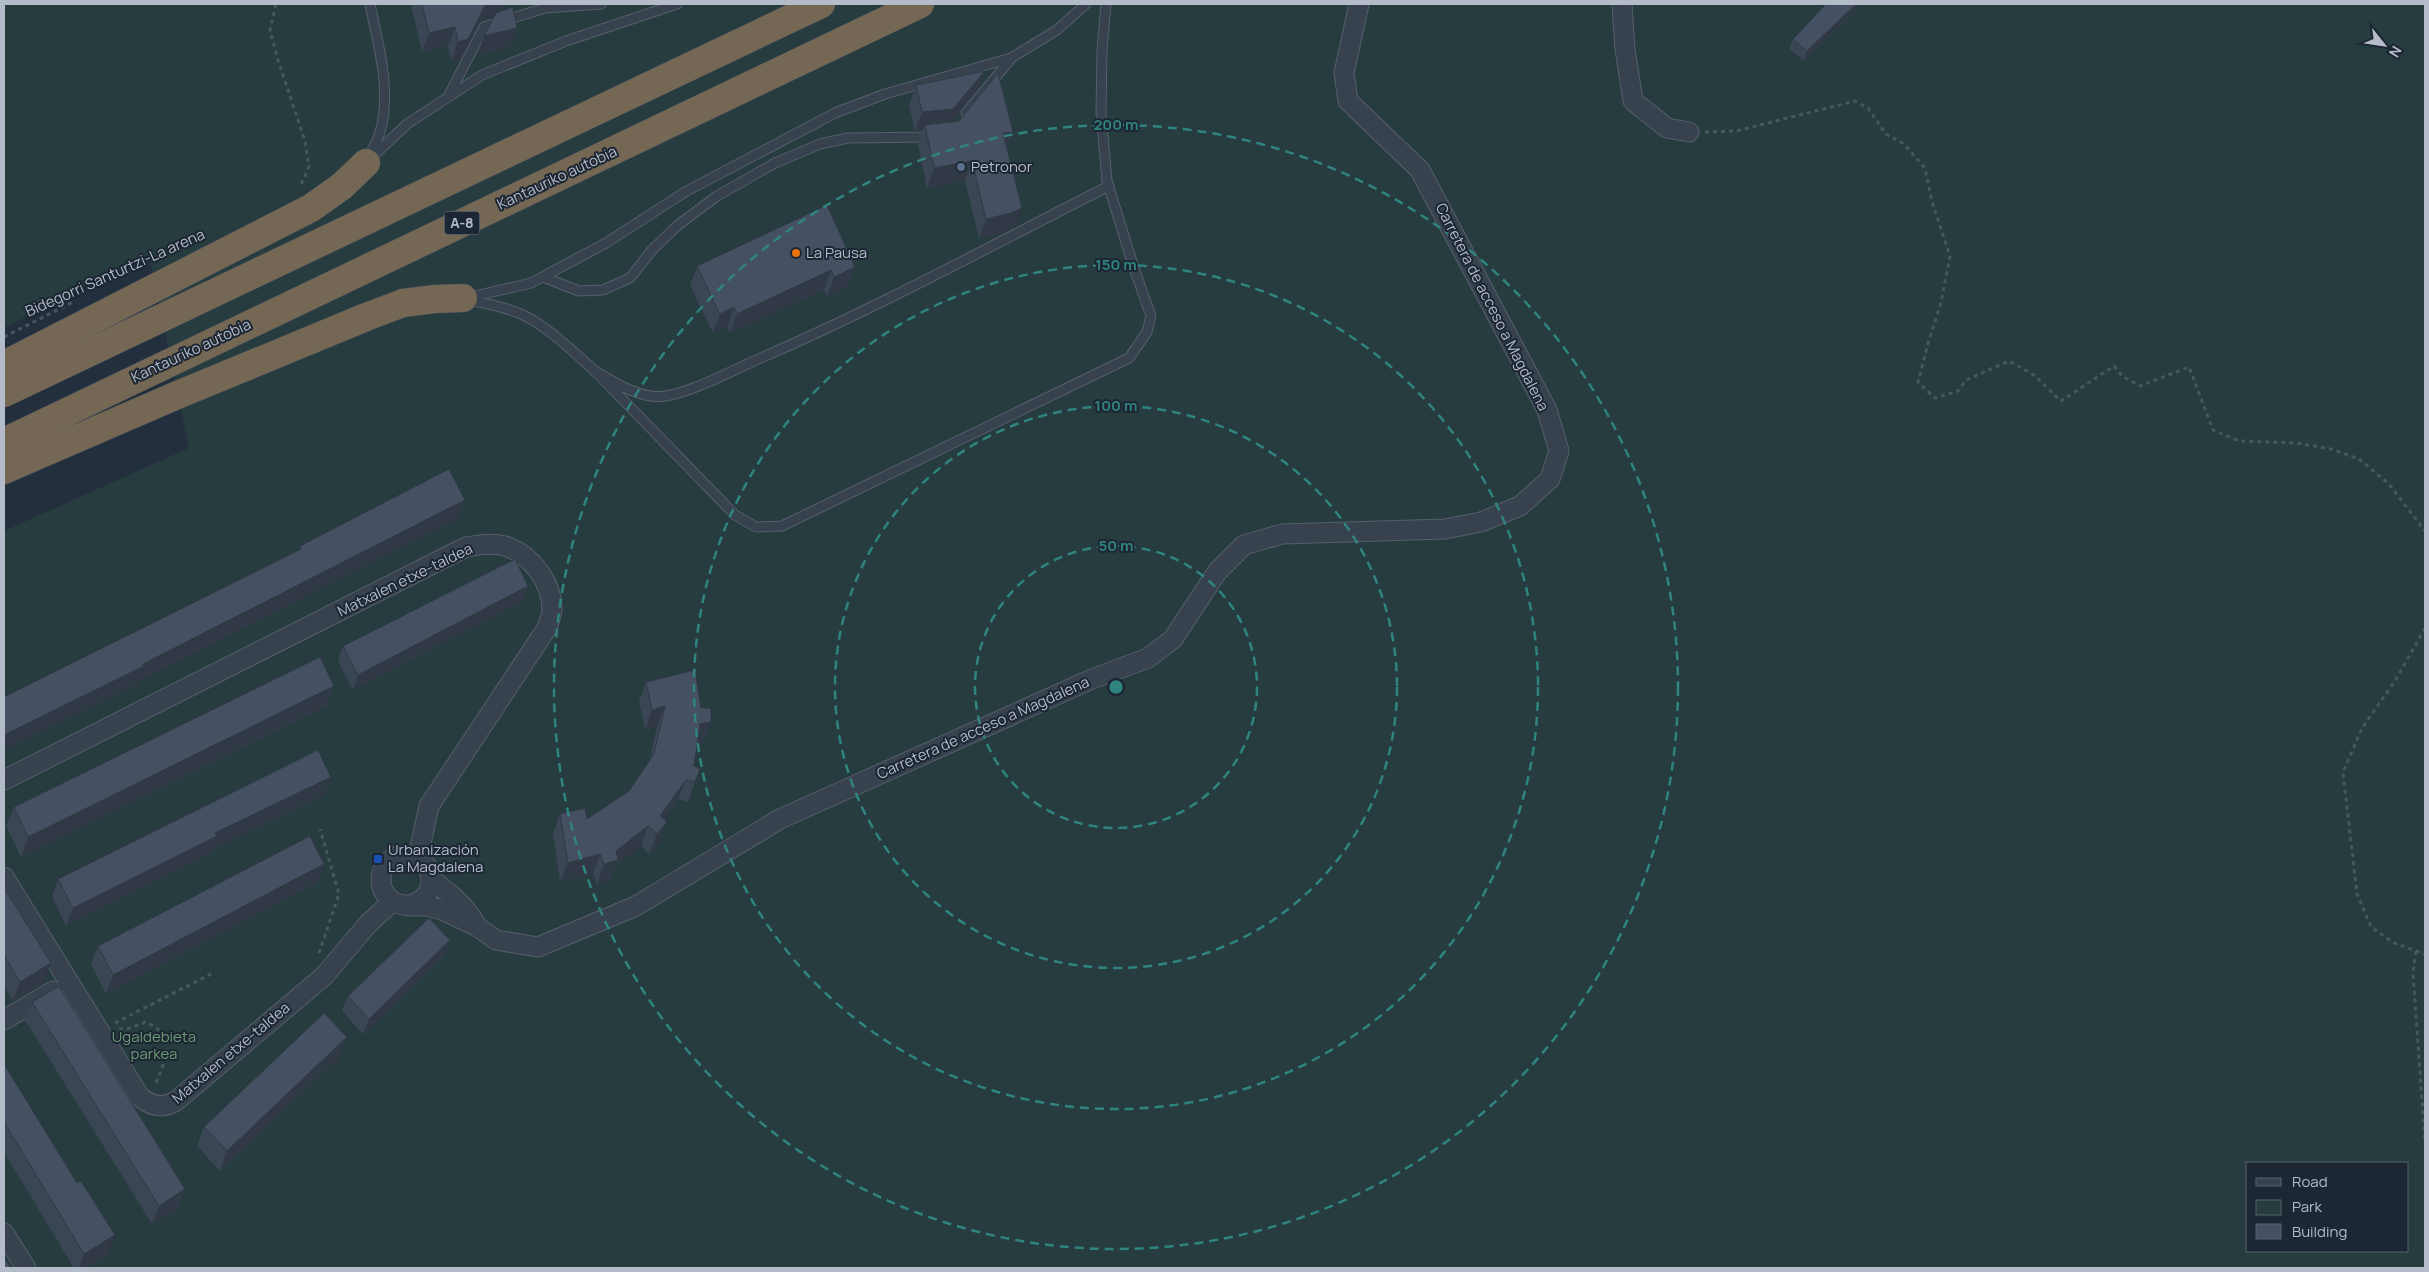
<svg xmlns="http://www.w3.org/2000/svg" width="2429" height="1272" font-family="Manrope,sans-serif">
<style>
.green{fill:#263c3f;fill-rule:evenodd}
.lines{fill:none;stroke-linecap:round;stroke-linejoin:round}
.lane-casing{stroke:#565f6c;stroke-width:11}
.street-casing{stroke:#565f6c;stroke-width:21}
.highway-casing{stroke:#434c59;stroke-width:29}
.path{stroke:#44595c;stroke-width:3;stroke-dasharray:4 4;stroke-linecap:butt}
.lane{stroke:#38414e;stroke-width:9}
.street{stroke:#38414e;stroke-width:19}
.highway{stroke:#746855;stroke-width:28}
.wall{fill:#3b4654}
.shaded-wall{fill:#303945}
.building{fill:#455162;stroke:#303945}
.ring{fill:none;stroke:#308480;stroke-width:2.5;stroke-dasharray:9 6}
.service-dot{fill:#5c6f8a;stroke:#1d2633;stroke-width:2}
.food-dot{fill:#e8710a;stroke:#1d2633;stroke-width:2}
.transit-dot{fill:#1a4fb4;stroke:#1d2633;stroke-width:2}
.labels{text-anchor:middle;stroke-width:4;stroke-linejoin:round;paint-order:stroke}
.shield{fill:#1d2633;stroke:#878f9c;stroke-width:1}
.shield-label{font-size:14px;font-weight:bold;fill:#b4bcc9}
.poi-label{font-size:15px;fill:#b4bcc9;stroke:#1d2633;text-anchor:start}
.street-label{font-size:15px;fill:#b4bcc9;stroke:#1d2633}
.park-label{font-size:15px;fill:#6b9a76;stroke:#1d2633}
.centre{fill:#308480;stroke:#1d2633;stroke-width:2.5}
.ring-label{font-size:15px;text-anchor:middle;font-weight:bold;fill:#308480;stroke:#1d2633;stroke-width:4;stroke-linejoin:round;paint-order:stroke}
</style>
<rect width="100%" height="100%" fill="#242f3e"/>
<path class="green" d="M4,4H2425V1268H4V531L189,448L149,255L4,328ZM2248,1163H2408V1251H2248Z"/>
<g class="lines">
<g class="lane-casing">
<g id="lane">
<path d="M1106,4L1102,51L1101,113L1107,181L1134,268L1151,316L1147,332L1129,358L782,526L756,527L735,515L595,371C614,382 641,400 665,396C693,392 735,369 763,357C881,306 994,244 1109,186"/>
<path d="M449,95L484,27L545,8L601,4"/>
<path d="M966,113L1010,60"/>
<path d="M369,157C372,149 378,140 380,132C392,91 378,44 370,4"/>
<path d="M368,161L407,124L482,75L566,41L677,4"/>
<path d="M543,277L579,291L603,290L630,278L652,250L678,225L717,196L775,163L820,144L848,138L931,137"/>
<path d="M466,298L531,283L606,243L685,192L835,113L885,94L1011,58L1057,30L1086,4"/>
<path d="M464,299C484,303 503,306 521,314C549,327 572,351 595,371"/>
</g>
</g>
<g class="street-casing">
<g id="street">
<path d="M1622,4L1625,49L1633,101L1667,128L1689,132"/>
<path d="M4,780L466,547C479,545 494,542 508,547C532,556 552,583 552,609C552,615 549,622 547,628L429,806L418,857"/>
<circle cx="406" cy="880" r="25"/>
<path d="M4,877L140,1097C151,1106 163,1109 176,1101L324,976L368,924L392,902"/>
<path d="M431,879C448,892 464,904 475,923"/>
<path d="M408,906H428L442,910L476,926L496,940L538,947L636,906L780,819L1092,679L1148,658L1173,639L1217,572L1244,545L1282,534L1445,529L1481,522L1520,506L1550,479L1559,451L1547,410L1420,170L1348,101L1344,73L1359,4"/>
<path d="M4,1020L53,991"/>
<path d="M4,1233L26,1268"/>
</g>
</g>
<g class="highway-casing">
<g id="highway">
<path d="M4,365L311,208L342,186L366,163"/>
<path d="M4,393L821,4"/>
<path d="M4,442L920,4"/>
<path d="M4,470L175,396L366,317L403,303L435,299L463,298"/>
</g>
</g>
<g class="path">
<path d="M276,4L270,30L278,60L305,141L309,166L301,185"/>
<path d="M1705,132L1736,131L1855,101L1868,108L1886,134L1904,144L1925,168L1932,202L1950,256L1941,303L1929,340L1918,382L1935,398L1958,391L1966,380L2009,361L2034,375L2061,401L2114,366L2122,376L2140,386L2189,367L2213,430L2239,441L2297,443L2331,449L2359,459L2389,484L2425,531"/>
<path d="M4,337L73,302"/>
<path d="M2425,628L2395,681L2362,728L2343,772L2357,894L2371,927L2394,943L2425,954"/>
<path d="M2416,951L2413,973L2425,1143"/>
<path d="M319,953L339,894L320,829"/>
<path d="M115,1023L213,973"/>
<path d="M119,1029L131,1028L145,1022C179,1035 165,1060 155,1085"/>
</g>
<use href="#lane" class="lane"/>
<use href="#street" class="street"/>
<use href="#highway" class="highway"/>
</g>
<g class="wall">
<path d="M411,4H507L505,10L517,28L510,47L477,55L493,18L480,22L461,59L451,61L448,46L422,52L411,5Z"/>
<path d="M1855,12L1804,61L1789,49L1793,39Z"/>
<path d="M916,85L977,90L952,122L1007,148L1015,227L1004,233L979,238L965,181L927,188L918,144L922,131L915,132L909,105Z"/>
<path d="M827,205L848,287L827,297L824,290L730,333L727,327L713,333L690,285L697,266Z"/>
<path d="M528,586L523,601L353,690L338,661L343,646Z"/>
<path d="M646,682L701,708L711,722L704,742L697,743L694,766L700,769L688,802L678,799L664,820L660,842L649,854L641,846L616,865L610,880L597,884L593,874L560,882L553,833L560,814L587,819L629,791L650,760L657,726L645,730L639,701Z"/>
<path d="M334,686L327,706L21,857L6,826L14,807Z"/>
<path d="M331,777L324,795L212,850L210,854L66,926L52,896L58,879Z"/>
<path d="M324,864L318,882L106,994L91,964L98,946Z"/>
<path d="M4,888L44,983L13,1001L4,986Z"/>
<path d="M445,955L363,1034L342,1011L348,996Z"/>
<path d="M32,1002L179,1208L152,1224L25,1020Z"/>
<path d="M340,1057L220,1171L197,1146L204,1127Z"/>
<path d="M4,1064L108,1254L85,1268H74L4,1152Z"/>
</g>
<g class="shaded-wall">
<path d="M486,4H507L503,15L480,22L461,59L451,61L458,42Z"/>
<path d="M1856,4H1858L1855,12L1804,61L1807,51Z"/>
<path d="M455,27L448,46L422,52L429,33Z"/>
<path d="M517,28L510,47L477,55L484,36Z"/>
<path d="M985,71L977,90L946,129L925,125L922,131L915,132L922,112Z"/>
<path d="M1013,132L1006,151L1003,133Z"/>
<path d="M972,161L965,181L927,188L934,168Z"/>
<path d="M1022,208L1015,227L1004,233L979,238L986,219Z"/>
<path d="M855,267L848,287L827,297L834,277Z"/>
<path d="M831,270L824,290L730,333L737,314Z"/>
<path d="M734,307L727,327L713,333L720,314Z"/>
<path d="M465,500L458,519L138,682L137,685L4,750V735Z"/>
<path d="M528,586L523,601L353,690L358,675Z"/>
<path d="M334,686L327,706L21,857L28,837Z"/>
<path d="M665,706L657,726L645,730L652,710Z"/>
<path d="M711,722L704,742L693,744L700,724Z"/>
<path d="M331,777L324,795L212,850L210,854L66,926L73,908L215,833Z"/>
<path d="M686,780L678,799L655,833L660,816Z"/>
<path d="M667,822L660,842L649,854L657,834Z"/>
<path d="M648,826L641,846L616,865L610,880L597,884L604,864L616,851Z"/>
<path d="M600,854L593,874L560,882L568,863Z"/>
<path d="M324,864L318,882L106,994L113,975Z"/>
<path d="M450,940L445,955L363,1034L369,1019Z"/>
<path d="M51,963L44,983L13,1001L20,982Z"/>
<path d="M347,1037L340,1057L220,1171L227,1151Z"/>
<path d="M185,1189L179,1208L152,1224L159,1206Z"/>
<path d="M115,1235L108,1254L85,1268H79L84,1254Z"/>
</g>
<g class="building">
<path d="M422,4H486L468,39L458,42L455,27L429,33Z"/>
<path d="M1826,4H1856L1807,51L1793,39Z"/>
<path d="M513,7L517,28L484,36L496,13Z"/>
<path d="M985,71L953,109L922,112L916,85Z"/>
<path d="M998,73L1013,132L1003,133L1022,208L1011,213L986,219L972,161L934,168L925,125L959,121Z"/>
<path d="M827,205L855,267L834,277L831,270L737,314L734,307L720,314L697,266Z"/>
<path d="M449,469L465,500L143,664L144,666L4,735V697L301,549L300,546Z"/>
<path d="M515,559L528,586L358,675L343,646Z"/>
<path d="M320,657L334,686L28,837L14,807Z"/>
<path d="M695,670L701,708H711V722L700,724L694,766L700,769L695,782L686,780L660,816L667,822L657,834L648,826L616,851L618,860L604,864L600,854L568,863L560,814L585,808L587,819L629,791L654,754L665,706L652,710L646,682Z"/>
<path d="M318,750L331,777L215,833L217,836L73,908L58,879Z"/>
<path d="M310,836L324,864L113,975L98,946Z"/>
<path d="M4,888L51,963L20,982L4,955Z"/>
<path d="M429,918L450,940L369,1019L348,996Z"/>
<path d="M59,986L185,1189L159,1206L32,1002Z"/>
<path d="M324,1013L347,1037L227,1151L204,1127Z"/>
<path d="M4,1064L77,1183L81,1181L115,1235L84,1254L4,1122Z"/>
<path d="M4,1257L11,1268H4Z"/>
</g>
<g class="ring">
<circle cx="1116" cy="687" r="141"/>
<circle cx="1116" cy="687" r="281"/>
<circle cx="1116" cy="687" r="422"/>
<circle cx="1116" cy="687" r="562"/>
</g>
<circle class="service-dot" cx="961" cy="167" r="5"/>
<circle class="food-dot" cx="796" cy="253" r="5"/>
<rect class="transit-dot" x="373" y="854" width="10" height="10" rx="2.5"/>
<g class="labels">
<rect class="shield" x="444.5" y="211.5" width="35" height="23" rx="4"/>
<g class="shield-label">
<text x="462" y="228">A-8</text>
</g>
<g class="poi-label">
<text x="971" y="172">Petronor</text>
<text x="806" y="258">La Pausa</text>
<text x="388" y="855">Urbanización<tspan x="388" dy="17">La Magdalena</tspan></text>
</g>
<g class="street-label">
<text transform="translate(557 178) rotate(-25)" y="5">Kantauriko autobia</text>
<text transform="translate(115 273) rotate(-24)" y="5">Bidegorri Santurtzi-La arena</text>
<text transform="translate(1492 307) rotate(63)" y="5">Carretera de acceso a Magdalena</text>
<text transform="translate(191 351) rotate(-25)" y="5">Kantauriko autobia</text>
<text transform="translate(405 580) rotate(-26)" y="5">Matxalen etxe-taldea</text>
<text transform="translate(983 728) rotate(-24)" y="5">Carretera de acceso a Magdalena</text>
<text transform="translate(231 1053) rotate(-40)" y="5">Matxalen etxe-taldea</text>
</g>
<g class="park-label">
<text x="154" y="1042">Ugaldebieta<tspan x="154" dy="17">parkea</tspan></text>
</g>
</g>
<circle cx="1116" cy="687" r="8" class="centre"/>
<g class="ring-label">
<text x="1116" y="130">200 m</text>
<text x="1116" y="270">150 m</text>
<text x="1116" y="411">100 m</text>
<text x="1116" y="551">50 m</text>
</g>
<rect width="2429" height="1272" fill="none" stroke="#b4bcc9" stroke-width="10"/>
<rect x="2246" y="1162" width="162" height="90" fill="#1d2633" stroke="#59626f"/>
<rect x="2256" y="1178" width="25" height="8" fill="#38414e" stroke="#59626f"/>
<text x="2292" y="1187" font-size="15" fill="#b4bcc9">Road</text>
<rect x="2256" y="1200" width="25" height="15" fill="#263c3f" stroke="#59626f"/>
<text x="2292" y="1212" font-size="15" fill="#b4bcc9">Park</text>
<rect x="2256" y="1224" width="25" height="15" fill="#455162" stroke="#59626f"/>
<text x="2292" y="1237" font-size="15" fill="#b4bcc9">Building</text>
<g transform="translate(2384 45) rotate(120)" stroke="#1d2633" stroke-width="4" paint-order="stroke">
<path d="M0-4L9 19L0 12L-9 19Z" fill="#b4bcc9"/>
<text y="-8" font-size="14" font-weight="bold" text-anchor="middle" fill="#b4bcc9">N</text>
</g>
</svg>
